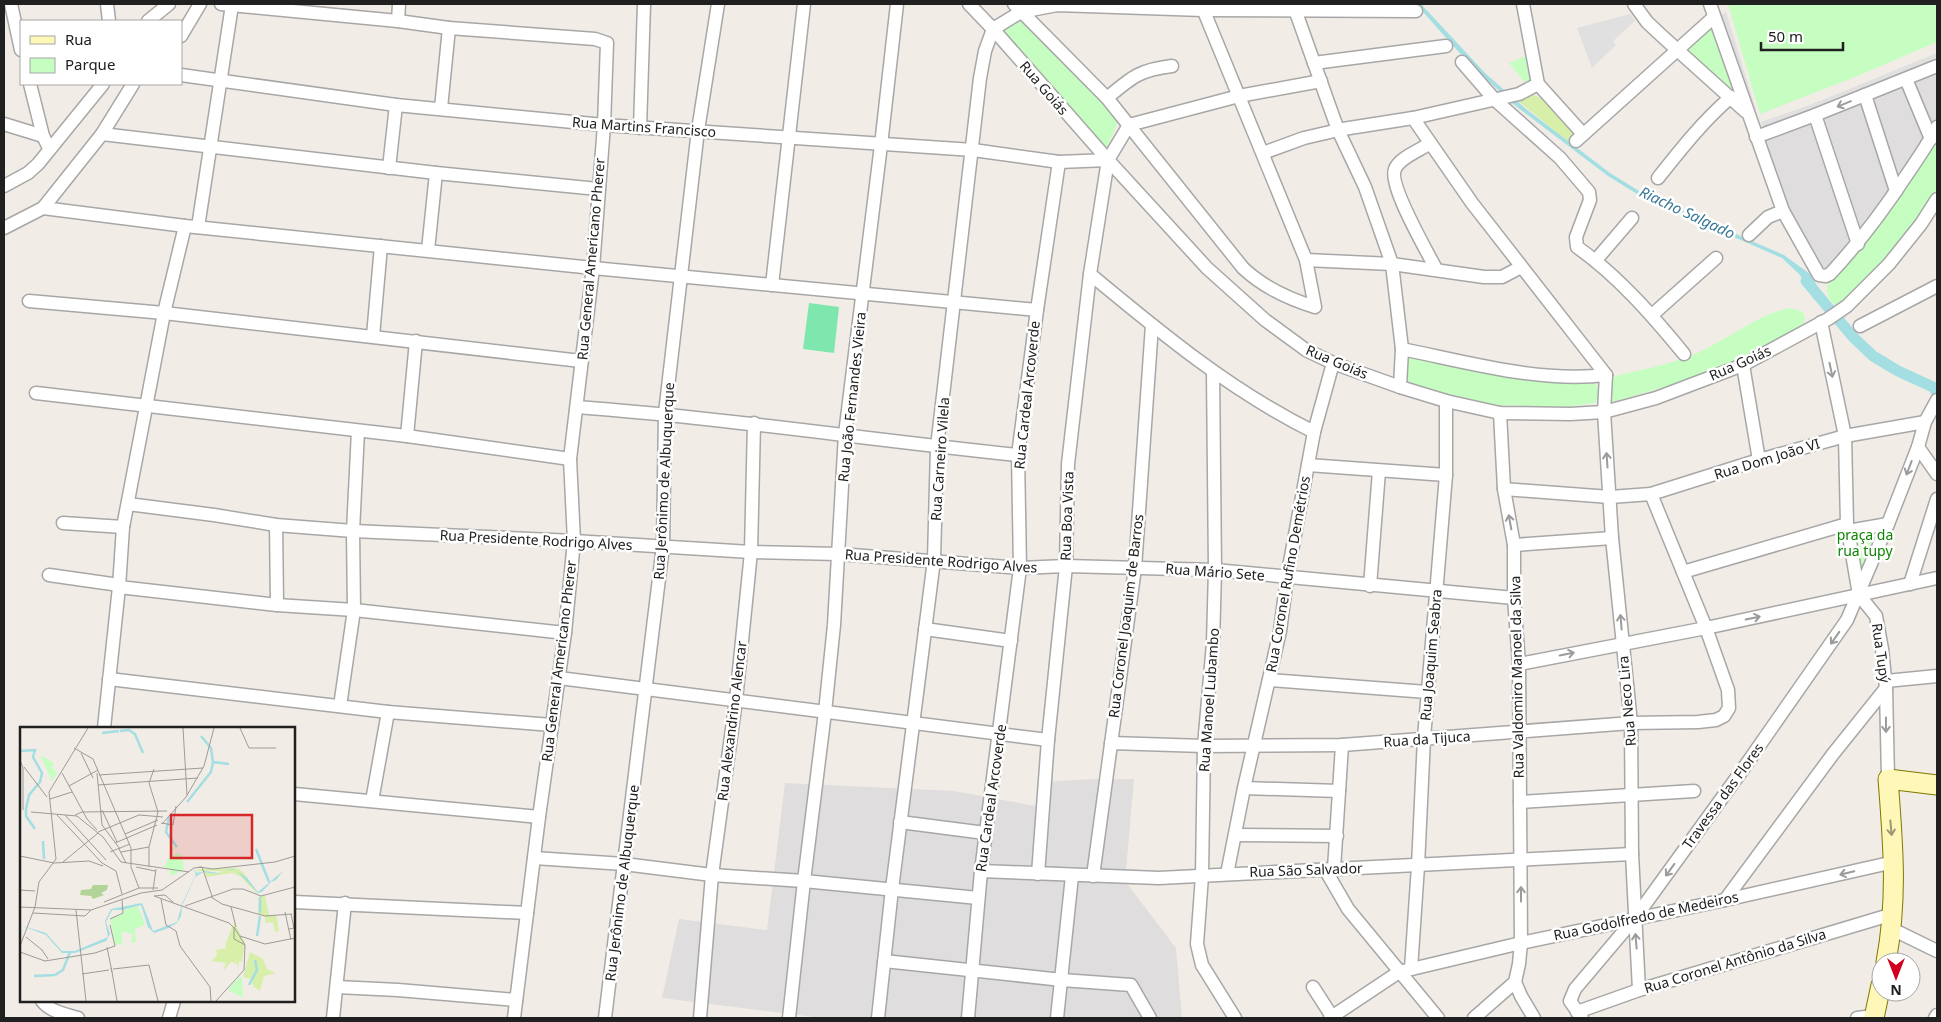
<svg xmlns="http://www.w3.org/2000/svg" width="1941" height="1022" font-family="'Noto Sans',sans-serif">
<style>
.residential{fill:#dfddde}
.grass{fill:#d7efa9}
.park{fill:#c6fec1}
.pitch{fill:#7ee7ae}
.parking{fill:#e0e0e0}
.water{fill:#a3dee3}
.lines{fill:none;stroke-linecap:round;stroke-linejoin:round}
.canal{stroke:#a3dee3;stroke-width:11}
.street-casing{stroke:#a7a7a7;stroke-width:15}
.secondary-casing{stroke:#7f7800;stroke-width:21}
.street{stroke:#fff;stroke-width:12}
.secondary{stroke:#fff7b7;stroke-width:19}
.oneway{stroke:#9b9b9b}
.oneway2{stroke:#9b9673}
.labels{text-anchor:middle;stroke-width:5;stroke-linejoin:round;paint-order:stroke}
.street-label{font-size:14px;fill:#202020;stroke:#fff}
.park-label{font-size:14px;fill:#0d8503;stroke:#fff}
.water-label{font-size:15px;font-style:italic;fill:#397797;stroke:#fff}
.inset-river{fill:none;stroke:#a3dee3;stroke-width:2.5}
.inset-road{fill:none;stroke:#9e9a97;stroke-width:1}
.view{fill:#d62828;fill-opacity:0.15;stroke:#d62828;stroke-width:2.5}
.inset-edge{fill:none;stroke:#202020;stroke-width:2.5}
</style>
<rect width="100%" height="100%" fill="#f2ece6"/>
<g class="residential">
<path d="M1937,66V124L1932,136L1824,279L1784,211L1760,137Z"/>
<path d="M1094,779H1134L1125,881L1176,948L1182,1018H822L662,998L679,919L767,930L785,783L954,791L1041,807L1045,782Z"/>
</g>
<path class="grass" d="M1533,95L1543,99L1577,136L1570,143L1517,100Z"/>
<g class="park">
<path d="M1728,4H1937V42L1855,77L1760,114Z"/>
<path d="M1017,19H1022L1102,99L1119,120L1106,150L1008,39L1005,31L1006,25Z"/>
<path d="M1704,27H1713L1735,88L1733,90L1727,87L1688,53L1686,49Z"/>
<path d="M1528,55L1532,80L1526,84L1509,63Z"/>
<path d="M1937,138V187L1931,201L1885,262L1838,307C1827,300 1825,291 1829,278Z"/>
<path d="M1790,308L1803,312L1805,318L1802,330L1794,336L1705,375L1616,401H1612L1611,380L1616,376C1639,370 1668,365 1690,356C1721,344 1759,313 1790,308Z"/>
<path d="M1410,356L1591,381C1601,388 1602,393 1595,403L1567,407L1497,405L1447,394L1405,382V359Z"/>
<path d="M1888,524L1859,595L1848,531Z"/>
</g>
<path class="pitch" d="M809,303L839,307L834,353L803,349Z"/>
<g class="parking">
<path d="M1726,12L1756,110L1749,113L1718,18Z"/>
<path d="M1630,14L1635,21L1613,41L1616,45L1592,68L1577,28Z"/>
<path d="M1937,53V60L1812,110L1763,127L1761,122L1810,105Z"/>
</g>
<path class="water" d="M1416,4H1421L1486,74L1526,109L1610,173L1644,194L1784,255L1810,274L1820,290L1814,294L1799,274L1782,258L1642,197L1608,176L1512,103L1464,58Z"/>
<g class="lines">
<path class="canal" d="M1806,281L1853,337L1873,356L1898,371L1933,387L1937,393"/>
<g class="street-casing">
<g id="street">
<path d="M11,4L21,50"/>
<path d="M107,4L109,21"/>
<path d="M221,4L398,21L449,28L595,39L607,43L604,125L593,268L570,459L574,541L565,633L539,817L514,1018"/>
<path d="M969,4L993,29L1108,160L1207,268L1265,320L1306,350L1333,363L1400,387L1446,401L1500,413L1570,414L1604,412L1656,398L1743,365L1828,319L1847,306L1889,264L1921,224L1937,199"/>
<path d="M1014,4L1107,98L1243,268C1263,287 1289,299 1315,307L1306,260L1201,4"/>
<path d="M1293,4L1338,130L1365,187L1392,264L1402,349L1400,387"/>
<path d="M1523,4L1538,84L1583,134"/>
<path d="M1634,4L1647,22L1663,37L1745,111"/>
<path d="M1710,4L1783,211L1819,275L1826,276L1830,274C1859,243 1883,211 1906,176C1917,160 1928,144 1937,127"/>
<path d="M148,21L169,4"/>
<path d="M398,21L399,4"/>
<path d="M181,36L200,4"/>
<path d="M1462,62L1494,99L1560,158L1589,192L1590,200L1576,237L1577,247C1618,276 1652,315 1684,354"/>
<path d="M1314,63L1446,46"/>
<path d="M181,75L396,105L604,125L973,150L1059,162L1108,160"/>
<path d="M1906,79L1931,139"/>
<path d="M30,84L43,136L49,148"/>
<path d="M1865,95L1896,191"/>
<path d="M1107,98C1132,77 1139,70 1172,66"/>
<path d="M441,108L449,28"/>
<path d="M1815,115L1858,244"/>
<path d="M1413,118L1472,203L1606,375"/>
<path d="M4,124L43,136"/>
<path d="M640,128L644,4"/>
<path d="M102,134L436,173L598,189"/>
<path d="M1756,137L1815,115L1937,66"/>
<path d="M1576,141L1714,17"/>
<path d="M1429,144C1420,150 1399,158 1395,169C1388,185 1427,251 1436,269"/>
<path d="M1263,153L1304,138L1343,129L1413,118L1519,94L1538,84"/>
<path d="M389,168L396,105"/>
<path d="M1658,178C1681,149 1703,121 1731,97"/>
<path d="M4,186L28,173L38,164L103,84"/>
<path d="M43,208L185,226L593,268L1037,310"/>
<path d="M198,227L232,5"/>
<path d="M4,228L43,208L102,134L133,84"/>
<path d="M1749,235L1768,217L1783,211"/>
<path d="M428,250L436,173"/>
<path d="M1306,260L1392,264L1484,277H1502L1521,267"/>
<path d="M1596,260L1632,218"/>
<path d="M1090,274C1161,333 1231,391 1314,432"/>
<path d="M772,285L804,4"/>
<path d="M29,301L164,313L581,361"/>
<path d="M1652,315L1716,258"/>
<path d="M1821,322L1845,436L1847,524L1859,595L1876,616L1882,649L1886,688L1888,779"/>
<path d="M1860,326L1937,286"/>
<path d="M373,336L381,246"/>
<path d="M1402,349C1467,362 1540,383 1606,375"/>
<path d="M1743,365L1759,460"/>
<path d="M1213,372L1215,570L1213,643L1204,746L1202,876L1197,944L1202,965L1235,1018"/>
<path d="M1606,375L1604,412L1612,538L1631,723L1632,854L1639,990"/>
<path d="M36,393L407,436L570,459"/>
<path d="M577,407C725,418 871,440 1018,455"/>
<path d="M407,436L416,341"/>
<path d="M1918,447L1937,474"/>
<path d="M1308,465L1446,475"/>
<path d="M1504,489L1610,497L1651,494L1759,460L1845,436L1925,422"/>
<path d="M128,504L214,515L276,525L353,531L574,541L751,552L839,554L1020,568L1066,566L1215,570L1514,598"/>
<path d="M63,523L123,527"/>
<path d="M276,525L277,605"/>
<path d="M1848,531L1888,524"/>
<path d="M1514,545L1612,538"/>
<path d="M1683,572L1847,524"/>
<path d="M49,575L119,585"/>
<path d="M1910,584L1937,499"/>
<path d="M1370,586L1379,471"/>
<path d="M119,587L277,605L354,610L565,633"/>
<path d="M925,629L1011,641"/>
<path d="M1519,664L1706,628L1937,578"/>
<path d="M559,678L1048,740"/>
<path d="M109,679L388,712L552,725"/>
<path d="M1269,680L1427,692"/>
<path d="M1886,681L1937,676"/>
<path d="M340,706L354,610L353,531L358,431"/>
<path d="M104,728L119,587L123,527L164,313L185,226"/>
<path d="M1111,743L1204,746L1342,745L1631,723L1698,722L1716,720L1724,716L1729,708L1728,690L1706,628L1651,494"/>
<path d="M1244,788L1339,791"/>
<path d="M294,794L539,817"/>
<path d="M372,801L388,712"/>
<path d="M1520,802L1694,791"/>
<path d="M900,822L985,833"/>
<path d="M1235,835L1337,836"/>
<path d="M534,858L624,864L712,875L804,881L978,898"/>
<path d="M1334,869L1342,745"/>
<path d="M981,871L1159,878L1632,854"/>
<path d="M1326,871L1348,909L1438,1018"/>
<path d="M1038,874L1048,740L1066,566L1068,464L1090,274L1108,160L1129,125L1239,96L1321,81"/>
<path d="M1227,874L1244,788L1280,631L1287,578L1314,432L1333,363"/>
<path d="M1093,876L1135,568L1152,325"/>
<path d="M1725,900L1833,754L1886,688"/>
<path d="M294,902L527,913"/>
<path d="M1892,929L1937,951"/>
<path d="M884,961L1062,980L1131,985L1150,1018"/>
<path d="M1411,969L1418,866L1424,738L1446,475V401"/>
<path d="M1515,982L1521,996L1534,1018"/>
<path d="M337,987L398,990L516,1000"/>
<path d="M1313,987L1333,1018"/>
<path d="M42,1001C51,1012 65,1014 78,1018"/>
<path d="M1577,1012L1639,990L1893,914"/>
<path d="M169,1018L174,1001"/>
<path d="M333,1018L345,903"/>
<path d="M605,1018L663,546L665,413L698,130L718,4"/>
<path d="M700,1018L712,875L736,700L751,552L754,423"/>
<path d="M789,1018L804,881L825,712L834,625L845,434L881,145L897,4"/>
<path d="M878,1018L892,889L934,560L937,447L980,78L985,51L993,29L1021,12L1057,5L1203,10L1416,11"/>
<path d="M968,1018L981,871L1020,568L1018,455L1037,310L1059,162"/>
<path d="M1057,1018L1072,876"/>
<path d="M1330,1018L1399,972L1521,943L1725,900L1894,862"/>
<path d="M1474,1018L1515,982L1519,964L1521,943L1519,664L1514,598V545L1504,489L1500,413"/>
<path d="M1582,1018L1570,1001L1575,989L1635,918L1743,769L1847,620L1888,524L1918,447L1925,422L1937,400"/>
<path d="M1857,1018L1874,1016"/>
<path d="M1935,1018L1937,1015"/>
</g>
</g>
<g class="secondary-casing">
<g id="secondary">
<path d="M1886,962C1898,898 1893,843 1888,779L1937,785"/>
<path d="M1874,1018L1881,985"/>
</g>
</g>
<use href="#street" class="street"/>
<use href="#secondary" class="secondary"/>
</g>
<defs><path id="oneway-shaft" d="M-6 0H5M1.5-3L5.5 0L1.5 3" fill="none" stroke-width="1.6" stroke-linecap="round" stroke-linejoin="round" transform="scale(1.25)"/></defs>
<g class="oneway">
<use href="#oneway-shaft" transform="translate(1844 104) rotate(158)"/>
<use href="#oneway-shaft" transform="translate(1831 370) rotate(78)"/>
<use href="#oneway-shaft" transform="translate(1607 460) rotate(-94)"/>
<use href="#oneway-shaft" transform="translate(1909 468) rotate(111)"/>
<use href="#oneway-shaft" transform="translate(1510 522) rotate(-100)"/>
<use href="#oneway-shaft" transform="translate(1753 618) rotate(-12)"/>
<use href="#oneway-shaft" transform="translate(1621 622) rotate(-95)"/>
<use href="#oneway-shaft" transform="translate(1835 638) rotate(125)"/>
<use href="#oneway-shaft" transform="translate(1567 654) rotate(-11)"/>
<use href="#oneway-shaft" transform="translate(1886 725) rotate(90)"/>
<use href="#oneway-shaft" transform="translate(1670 870) rotate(126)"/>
<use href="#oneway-shaft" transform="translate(1847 873) rotate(167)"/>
<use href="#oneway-shaft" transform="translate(1521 894) rotate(-90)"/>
<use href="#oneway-shaft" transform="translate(1636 941) rotate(-95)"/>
</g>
<use class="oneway2" href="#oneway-shaft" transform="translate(1891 828) rotate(85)"/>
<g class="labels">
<g class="street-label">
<text transform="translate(1044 88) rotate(49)" y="5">Rua Goiás</text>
<text transform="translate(644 127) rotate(4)" y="5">Rua Martins Francisco</text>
<text transform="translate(591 259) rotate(-85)" y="5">Rua General Americano Pherer</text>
<text transform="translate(1337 362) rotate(23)" y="5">Rua Goiás</text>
<text transform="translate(1740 363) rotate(-24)" y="5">Rua Goiás</text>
<text transform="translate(1027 395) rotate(-84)" y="5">Rua Cardeal Arcoverde</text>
<text transform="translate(852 397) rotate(-84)" y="5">Rua João Fernandes Vieira</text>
<text transform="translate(940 459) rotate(-86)" y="5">Rua Carneiro Vilela</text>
<text transform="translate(1767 459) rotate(-17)" y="5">Rua Dom João VI</text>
<text transform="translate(664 481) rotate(-87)" y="5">Rua Jerônimo de Albuquerque</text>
<text transform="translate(1067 516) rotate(-88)" y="5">Rua Boa Vista</text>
<text transform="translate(536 540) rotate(3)" y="5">Rua Presidente Rodrigo Alves</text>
<text transform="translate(941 561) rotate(4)" y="5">Rua Presidente Rodrigo Alves</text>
<text transform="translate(1215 572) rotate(4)" y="5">Rua Mário Sete</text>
<text transform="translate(1288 574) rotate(-80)" y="5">Rua Coronel Rufino Demétrios</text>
<text transform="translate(1126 616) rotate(-83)" y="5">Rua Coronel Joaquim de Barros</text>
<text transform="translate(1881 653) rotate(82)" y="5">Rua Tupý</text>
<text transform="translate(1431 655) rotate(-85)" y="5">Rua Joaquim Seabra</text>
<text transform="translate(559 661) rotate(-83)" y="5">Rua General Americano Pherer</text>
<text transform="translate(1517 677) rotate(-91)" y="5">Rua Valdomiro Manoel da Silva</text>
<text transform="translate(1209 700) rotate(-86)" y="5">Rua Manoel Lubambo</text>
<text transform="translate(1627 701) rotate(-95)" y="5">Rua Neco Lira</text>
<text transform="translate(732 721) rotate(-83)" y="5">Rua Alexandrino Alencar</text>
<text transform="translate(1427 739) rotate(-4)" y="5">Rua da Tijuca</text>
<text transform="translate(1723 796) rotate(-54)" y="5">Travessa das Flores</text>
<text transform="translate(991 798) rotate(-82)" y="5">Rua Cardeal Arcoverde</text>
<text transform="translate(1306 870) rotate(-2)" y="5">Rua São Salvador</text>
<text transform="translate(622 883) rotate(-83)" y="5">Rua Jerônimo de Albuquerque</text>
<text transform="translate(1646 916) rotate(-12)" y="5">Rua Godolfredo de Medeiros</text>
<text transform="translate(1735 961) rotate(-17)" y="5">Rua Coronel Antônio da Silva</text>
</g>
<g class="park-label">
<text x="1865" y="540">praça da<tspan x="1865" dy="16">rua tupy</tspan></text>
</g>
<g class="water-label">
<text transform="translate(1687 213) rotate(25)" y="5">Riacho Salgado</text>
</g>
</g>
<g transform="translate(20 727)">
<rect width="275" height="275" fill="#f2ece6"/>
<path d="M180,142L217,141L224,146L239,169H245L249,188H256L259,204L255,205L253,195L245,196V189L238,187L239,169L220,149L212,146L186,150L185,145L197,147L203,144H175ZM214,195L225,216L222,234L219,235L218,242L217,237L211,235L203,244L206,236L191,234L197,228L196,223L207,221L205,219ZM230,225L243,232L247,242L256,246L244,249L240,264L234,260L231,252L223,250Z" fill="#d7efa9"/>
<path d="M73,158H88L87,163L81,166L84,168L73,172L71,169L60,168L61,163L71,162Z" fill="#b3d498"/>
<path d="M20,28L34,36L32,40L37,46L32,54ZM156,118L149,130L159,126L162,129L164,143L150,149V142L144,141L152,122ZM118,179L125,198L115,202L116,215L111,216L113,207L102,205V217L95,218L90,192L101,188L104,183ZM219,250L222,251L223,271L208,263Z" fill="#c6fec1"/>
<path d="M275,141L263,144L256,153L251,155L242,165L238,166L216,143H204L197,147L183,145L175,150L162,179L161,189L157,196L146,202L134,206L128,200L121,178L102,183H92L86,195L90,207L86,214L55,226H42L26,208L0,198L26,206L42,224H55L88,210L85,194L91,182L122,176L133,204L157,195L162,177L176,147L173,142L177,146L185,144L198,146L204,143L214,142L227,151L238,165L263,144Z" fill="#a3dee3"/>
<path class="inset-river" d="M100,4L109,3L115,7L123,26M82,6L99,4M181,9L191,21L193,35M0,24L15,23L13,30L22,46L20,55L9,68L6,82V89L15,102M167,75L191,45L193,35L209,37M149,90L146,105L157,120M23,114L24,132M236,122L249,155M240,170V186M237,209L240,189M35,248L43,243L50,225M14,249L35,248M229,258L237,243L235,233"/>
<path class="inset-road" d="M163,1L167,68M220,1L229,21H256M54,21L73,32L111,121V140L119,161M61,26L73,51M0,33L3,41V83M4,40L27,70M42,46L67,92L77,103M77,46L82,98L100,122M79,48L183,41M78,58L178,51M49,59L78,43M30,72L52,65M82,83L97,115M11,85L57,89L83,110L101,135L169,145M37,88L82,136L96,144L102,167M45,88L86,133M55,88L62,85L147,84M141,96L153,98L156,79M142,97L166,70L184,39L194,1M78,105L119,88L143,90M105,107L138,93M95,116L137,98M99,122L106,136M90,125L110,117M101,125L129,120M0,129L34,136L69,134L83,139M43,135L78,106M116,140L135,144M129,140V120L138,85L129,56L134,42M179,140L193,142L255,135L275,129M182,140L192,169M0,163L15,164M133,163L136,142M134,169L209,196L214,201V212L225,218L224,243L196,274M134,169L145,168L153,175M191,170L202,177L245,189L272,187M141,172L146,198L156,204M84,175L119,161H138M165,179L213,162H223L241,169L275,160M0,180L71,183L121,166L142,163L174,141L182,140M211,180L216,200M56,183L66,274M265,185L271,213M13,186L65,189L71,183M90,192L103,186L102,173M214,200L225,218M269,202L274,201L271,187M156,204L160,219L190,260L191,274M220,209L245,217L275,211M6,210L22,223L28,232M0,219L15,180L19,155L36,132L29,65L68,1M87,220L92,245L91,241M0,225L25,234L75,226L95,219L90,198M93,242L129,238L138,274M92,245L97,274M62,247L89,243"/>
<path class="view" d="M151,88H232V131H151Z"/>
<rect width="275" height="275" class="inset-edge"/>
</g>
<rect width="1941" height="1022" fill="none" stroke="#202020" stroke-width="10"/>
<rect x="20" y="20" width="162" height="65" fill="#ffffff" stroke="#a6a6a6"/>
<rect x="30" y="36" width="25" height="8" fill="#fff7b7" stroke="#a6a6a6"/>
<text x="65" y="45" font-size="15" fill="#202020">Rua</text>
<rect x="30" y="58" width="25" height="15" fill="#c6fec1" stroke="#a6a6a6"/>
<text x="65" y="70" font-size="15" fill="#202020">Parque</text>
<g transform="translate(1896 977) rotate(180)"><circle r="24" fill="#ffffff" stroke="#a6a6a6"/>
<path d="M0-4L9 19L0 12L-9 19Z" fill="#d10021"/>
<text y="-8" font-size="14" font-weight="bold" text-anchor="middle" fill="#202020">N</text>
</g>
<path d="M1761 42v8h82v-8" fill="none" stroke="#202020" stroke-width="2.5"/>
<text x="1768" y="42" font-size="15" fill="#202020" stroke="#ffffff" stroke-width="4" paint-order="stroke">50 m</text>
</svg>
